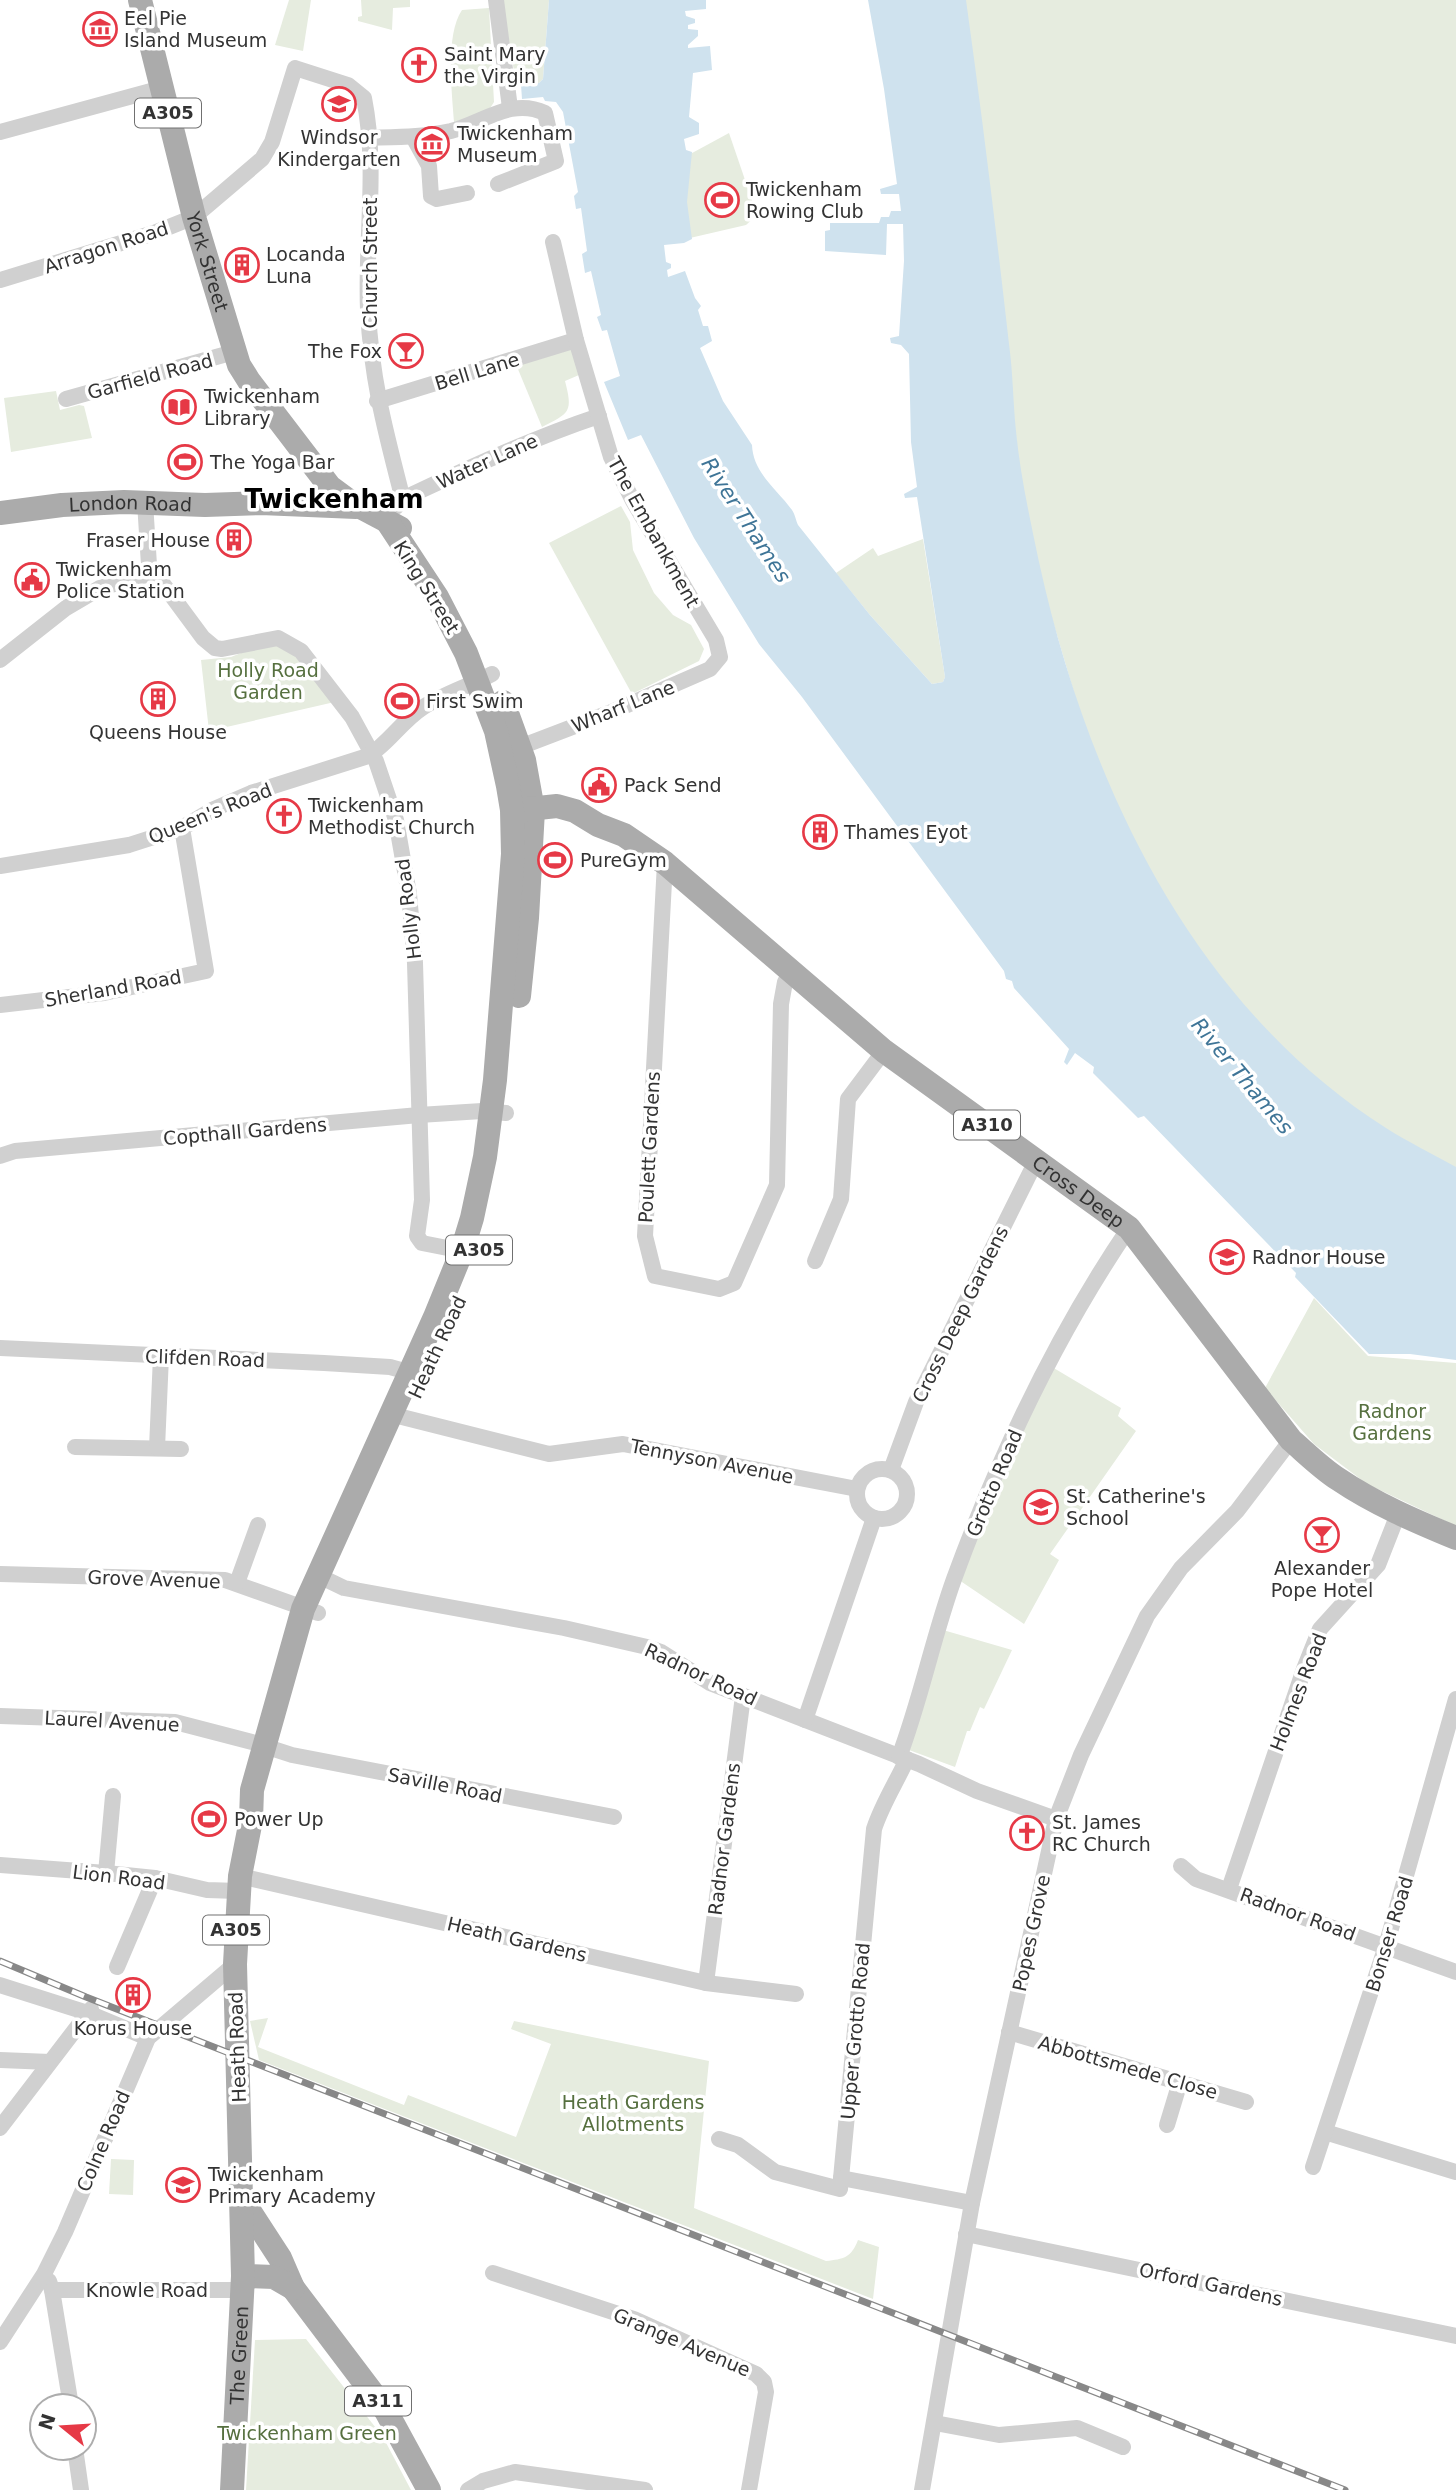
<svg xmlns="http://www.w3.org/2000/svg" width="1456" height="2490" font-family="'DejaVu Sans',sans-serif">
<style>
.green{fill:#e6ecdf}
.water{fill:#cfe2ee}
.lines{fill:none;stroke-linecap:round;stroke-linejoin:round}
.street{stroke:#d0d0d0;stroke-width:16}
.primary{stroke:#ababab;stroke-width:24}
.rail-casing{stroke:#888;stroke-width:7}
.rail{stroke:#fff;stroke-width:4.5;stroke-dasharray:13;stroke-linecap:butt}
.labels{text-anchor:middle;stroke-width:7;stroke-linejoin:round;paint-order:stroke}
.shield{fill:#fff;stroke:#707070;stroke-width:2}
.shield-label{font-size:18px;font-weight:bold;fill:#333}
.poi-label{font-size:19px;fill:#333;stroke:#fff;text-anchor:start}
.street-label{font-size:19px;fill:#333;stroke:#fff}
.park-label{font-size:19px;fill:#56703f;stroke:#fff}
.water-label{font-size:21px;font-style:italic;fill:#3f7597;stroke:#fff}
.district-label{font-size:26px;font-weight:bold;fill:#000;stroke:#fff}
</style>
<rect width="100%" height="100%" fill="#fff"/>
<g class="green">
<path d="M289,0H311L303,51L275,45Z"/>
<path d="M361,0H410V7L393,8L392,30L358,21V17L362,16Z"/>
<path d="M502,0H549L543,79L539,83L521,85L515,77Z"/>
<path d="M953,0H1456V1173L1351,1115L1254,1024L1171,926L1105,797L1019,507Z"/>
<path d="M489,8L494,102L487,113L454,122C452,92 445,35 462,10Z"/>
<path d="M729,133L757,215L746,225L664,244L670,165Z"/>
<path d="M571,347L579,375L565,381C573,412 570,413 542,427L515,362Z"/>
<path d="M56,391L60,410L79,405L84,406L92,438L11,452L4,398Z"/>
<path d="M621,506L630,522L633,550L654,593L673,615L691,625L704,649L699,661L632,694L549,543Z"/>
<path d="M923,539L945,677L943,682L932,684L870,615L836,573L873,548L878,556Z"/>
<path d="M266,643L285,646L339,701L209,731L201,660L231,657Z"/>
<path d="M1314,1298L1368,1356L1456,1363V1526L1367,1484L1314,1444L1265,1388Z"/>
<path d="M1052,1367L1121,1408L1118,1416L1136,1431L1050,1554L1059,1560L1024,1624L959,1580L975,1537Z"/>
<path d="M943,1630L1012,1650L984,1709L980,1707L970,1731H967L955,1767L909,1750Z"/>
<path d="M268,2018L258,2047L404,2105L408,2095L516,2137L551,2044L511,2029L514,2021L709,2061L694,2208L826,2261C844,2259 851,2258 858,2240L879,2247L873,2299L259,2060L250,2021Z"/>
<path d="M111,2159L134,2160L133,2195L109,2194Z"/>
<path d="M306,2339L383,2437L411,2490H246L255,2340Z"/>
</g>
<path class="water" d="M549,0H706V9L685,11L686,16L695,19V23L688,25V29L698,30V36L688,45V48L710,46L712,70L693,73L689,117L699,123V134L684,139L686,150L692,152L687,202L692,239L684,243L664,245L666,262L671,264V268L667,270L668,277L685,271L695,298L701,306L698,310L703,326H708L712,341L700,348L723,401L752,445C753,473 777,489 792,510C795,514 796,521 798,525L870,615L932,684L943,682L945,677L917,497L905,498L904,494L917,487L911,442L909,354L901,345L891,343L890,338L899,336L904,261L903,224H887L886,255L825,251V231L830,230V223H879L881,217H889L891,211H901L899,194H881L880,189L897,184L884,89L868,0H966C982,115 996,229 1009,344C1013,373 1013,402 1016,431C1020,474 1030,519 1039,562C1087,781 1191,1004 1386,1128C1408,1142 1433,1154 1456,1167V1360L1410,1354H1369L1295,1277L1296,1273L1144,1116L1138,1118L1093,1073L1094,1067L1075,1053L1067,1065L1064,1062L1069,1049L1014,988L1012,981L1006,979L1004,971L802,697L759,644L694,538L641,435L628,440L604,382L620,376L607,330L602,331L597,317L601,315L591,271L585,273L582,254L587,251L581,208L576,209L574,196L578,192L563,112L556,102L545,101L543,97L522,99L521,85L539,83L543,79Z"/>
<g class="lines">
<g class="street">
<path d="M496,0L510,108"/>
<path d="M0,132L162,88"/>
<path d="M413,137L429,166L431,196L437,199L467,193"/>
<path d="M368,138C396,137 424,137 451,131C483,123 511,97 545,113L556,161L498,184"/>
<path d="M0,280L154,233L194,217L262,159L272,142L295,68L348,85L364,98C378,168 365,240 368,310C371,375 384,426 400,488V500"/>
<path d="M66,399L234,352"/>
<path d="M377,401L576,340"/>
<path d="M145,502L149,565L203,638L215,648L222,649L278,638L301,651L352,717L376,761L396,820L409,894L415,963L422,1200L417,1236L422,1243L478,1254"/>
<path d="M396,507L400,500C465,470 530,439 599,416"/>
<path d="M0,660L66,608L100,588L153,573"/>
<path d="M520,747L609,713L710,669L720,657L716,640L633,501L611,457L576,340L553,242"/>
<path d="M665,863L645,1236L655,1276L719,1289L734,1283L777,1185L781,1004L785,982L792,971"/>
<path d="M0,866L129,845L182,828L214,809L251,793L368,756C388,744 402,721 422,708C443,694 470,686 492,674"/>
<path d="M0,1005L104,993L206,971L182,828"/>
<path d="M0,1156L15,1151L419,1115L482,1111L506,1113"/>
<path d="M815,1261L841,1199L848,1099L884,1051"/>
<path d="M0,1348L324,1363L390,1367L408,1372"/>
<path d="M390,1414L549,1454L623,1444L857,1489"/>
<path d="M75,1447L181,1449"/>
<path d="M157,1448L161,1356"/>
<circle cx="882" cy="1494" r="25"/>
<path d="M891,1470L916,1402L1036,1161"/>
<path d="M0,1574L225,1580L318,1613"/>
<path d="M317,1575L344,1588L564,1628L647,1647L661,1652L710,1683L919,1764L977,1791L1056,1819"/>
<path d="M237,1583L258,1525"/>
<path d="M0,1716L175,1722L252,1742L292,1755L614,1817"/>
<path d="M805,1720L874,1518"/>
<path d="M899,1757C921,1699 933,1637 954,1579C999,1456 1055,1337 1129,1228"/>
<path d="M0,1865L106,1873L155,1878L207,1890L238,1891"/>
<path d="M1181,1866L1196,1879L1456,1972"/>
<path d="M106,1873L113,1796"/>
<path d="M240,1876L706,1983L796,1994"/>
<path d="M1229,1889L1304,1669L1320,1629L1378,1565L1398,1514"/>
<path d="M117,1967L155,1878"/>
<path d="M706,1983L743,1696"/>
<path d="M0,1985L88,2013L148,2038"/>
<path d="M1009,2032L1246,2102"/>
<path d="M0,2060L50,2062"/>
<path d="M1167,2125L1180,2082"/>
<path d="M0,2128L91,2009"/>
<path d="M1325,2132L1456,2172"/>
<path d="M719,2139L738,2145L775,2172L840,2189L874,1829C882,1804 896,1783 907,1759"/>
<path d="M1313,2167L1386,1946L1456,1699"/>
<path d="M841,2178L972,2203"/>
<path d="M966,2234L1456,2336"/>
<path d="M493,2273L634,2319L756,2374L764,2382L766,2392L749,2490"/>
<path d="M49,2281L52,2290L71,2406"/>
<path d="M52,2290H242"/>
<path d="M0,2342L44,2274L65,2232L148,2038L235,1964"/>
<path d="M935,2423L999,2435L1077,2428L1123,2447"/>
<path d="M75,2448L81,2490"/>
<path d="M468,2490L483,2481L515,2472L645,2490"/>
<path d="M922,2490L972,2203L1056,1819L1081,1755L1147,1616L1181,1568L1237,1511L1291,1440"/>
</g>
<g class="primary">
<path id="s1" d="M140,0L194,217L239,365L249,381L330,487L349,501L400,528"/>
<path id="s2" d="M0,513L62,505L124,502L205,505L261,503L356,507"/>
<path d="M503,702L524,760L533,810L527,918L519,996"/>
<path id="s3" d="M519,810L557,806L575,811L598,825L624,835L665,863L884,1051L1129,1228L1291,1440C1306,1453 1321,1468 1338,1479C1375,1504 1415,1521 1456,1538"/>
<path d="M243,2201L280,2258L293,2288L386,2411L429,2490"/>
<path d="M243,2276L274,2277L293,2288"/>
<path id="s4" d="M232,2490L243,2276L235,1964L240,1876L251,1820L252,1790L303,1609L435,1317L462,1251L472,1218L485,1157L495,1080L513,854L512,810L508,786L496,731L466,653L437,597L387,521"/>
</g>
<g class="rail-casing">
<path id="rail" d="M0,1961L86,1997L1345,2490"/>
</g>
<use href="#rail" class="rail"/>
</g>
<defs>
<g id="museum-ring" transform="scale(1.75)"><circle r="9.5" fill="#fff" stroke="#e63946" stroke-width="1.5"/><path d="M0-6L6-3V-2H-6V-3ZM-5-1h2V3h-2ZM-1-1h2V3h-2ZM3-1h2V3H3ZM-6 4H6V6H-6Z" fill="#e63946"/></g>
<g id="church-ring" transform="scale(1.75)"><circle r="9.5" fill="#fff" stroke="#e63946" stroke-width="1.5"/><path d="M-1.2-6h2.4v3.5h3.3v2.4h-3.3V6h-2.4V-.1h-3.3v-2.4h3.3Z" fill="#e63946"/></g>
<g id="school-ring" transform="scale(1.75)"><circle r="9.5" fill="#fff" stroke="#e63946" stroke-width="1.5"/><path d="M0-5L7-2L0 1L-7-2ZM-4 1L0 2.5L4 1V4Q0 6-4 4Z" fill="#e63946"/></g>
<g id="stadium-ring" transform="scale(1.75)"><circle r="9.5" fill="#fff" stroke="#e63946" stroke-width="1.5"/><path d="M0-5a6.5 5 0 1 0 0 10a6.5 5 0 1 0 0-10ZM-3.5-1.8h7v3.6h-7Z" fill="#e63946"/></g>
<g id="building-ring" transform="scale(1.75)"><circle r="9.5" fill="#fff" stroke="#e63946" stroke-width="1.5"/><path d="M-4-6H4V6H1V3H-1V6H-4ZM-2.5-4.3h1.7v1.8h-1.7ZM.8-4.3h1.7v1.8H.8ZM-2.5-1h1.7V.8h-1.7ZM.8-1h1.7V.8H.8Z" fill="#e63946"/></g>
<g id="bar-ring" transform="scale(1.75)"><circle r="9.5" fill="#fff" stroke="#e63946" stroke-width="1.5"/><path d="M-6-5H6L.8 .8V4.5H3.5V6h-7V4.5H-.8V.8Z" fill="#e63946"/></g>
<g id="library-ring" transform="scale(1.75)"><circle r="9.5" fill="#fff" stroke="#e63946" stroke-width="1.5"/><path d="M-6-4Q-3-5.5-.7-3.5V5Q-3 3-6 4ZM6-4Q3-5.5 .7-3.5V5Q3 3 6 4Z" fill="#e63946"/></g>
<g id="civic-ring" transform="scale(1.75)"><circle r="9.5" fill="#fff" stroke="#e63946" stroke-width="1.5"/><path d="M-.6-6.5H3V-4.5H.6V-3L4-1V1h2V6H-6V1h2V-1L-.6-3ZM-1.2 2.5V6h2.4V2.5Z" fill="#e63946"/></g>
</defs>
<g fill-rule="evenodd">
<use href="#museum-ring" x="100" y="29"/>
<use href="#church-ring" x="419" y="65"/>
<use href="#school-ring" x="339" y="104"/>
<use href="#museum-ring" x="432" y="144"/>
<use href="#stadium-ring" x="722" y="200"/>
<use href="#building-ring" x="242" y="265"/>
<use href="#bar-ring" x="406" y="351"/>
<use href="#library-ring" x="179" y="407"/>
<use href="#stadium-ring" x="185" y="462"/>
<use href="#building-ring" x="234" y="540"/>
<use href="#civic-ring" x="32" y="580"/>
<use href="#building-ring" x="158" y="699"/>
<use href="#stadium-ring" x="402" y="701"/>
<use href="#civic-ring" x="599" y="785"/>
<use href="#church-ring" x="284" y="816"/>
<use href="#building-ring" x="820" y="832"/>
<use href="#stadium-ring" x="555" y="860"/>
<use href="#school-ring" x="1227" y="1257"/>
<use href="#school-ring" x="1041" y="1507"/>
<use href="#bar-ring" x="1322" y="1535"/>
<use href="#stadium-ring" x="209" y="1819"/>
<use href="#church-ring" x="1027" y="1833"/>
<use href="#building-ring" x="133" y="1995"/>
<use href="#school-ring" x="183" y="2185"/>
</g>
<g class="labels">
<g class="shield">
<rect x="135" y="98.5" width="66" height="29" rx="5"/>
<rect x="954" y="1110.5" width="66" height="29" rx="5"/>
<rect x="446" y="1235.5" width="66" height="29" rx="5"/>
<rect x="203" y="1915.5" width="66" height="29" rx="5"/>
<rect x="345" y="2386.5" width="66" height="29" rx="5"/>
</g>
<g class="shield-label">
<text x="168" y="119">A305</text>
<text x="987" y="1131">A310</text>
<text x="479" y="1256">A305</text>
<text x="236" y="1936">A305</text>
<text x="378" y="2407">A311</text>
</g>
<g class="poi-label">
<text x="124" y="25">Eel Pie<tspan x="124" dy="22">Island Museum</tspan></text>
<text x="444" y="61">Saint Mary<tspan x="444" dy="22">the Virgin</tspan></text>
<text x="457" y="140">Twickenham<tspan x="457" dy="22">Museum</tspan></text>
<text x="339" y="144" text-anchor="middle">Windsor<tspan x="339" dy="22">Kindergarten</tspan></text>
<text x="746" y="196">Twickenham<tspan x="746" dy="22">Rowing Club</tspan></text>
<text x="266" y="261">Locanda<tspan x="266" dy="22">Luna</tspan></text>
<text x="382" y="358" text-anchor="end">The Fox</text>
<text x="204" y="403">Twickenham<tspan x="204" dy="22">Library</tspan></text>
<text x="210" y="469">The Yoga Bar</text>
<text x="210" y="547" text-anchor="end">Fraser House</text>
<text x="56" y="576">Twickenham<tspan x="56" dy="22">Police Station</tspan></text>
<text x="426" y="708">First Swim</text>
<text x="158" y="739" text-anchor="middle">Queens House</text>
<text x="624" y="792">Pack Send</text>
<text x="308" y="812">Twickenham<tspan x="308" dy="22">Methodist Church</tspan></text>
<text x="844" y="839">Thames Eyot</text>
<text x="580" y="867">PureGym</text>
<text x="1252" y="1264">Radnor House</text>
<text x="1066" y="1503">St. Catherine's<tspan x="1066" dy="22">School</tspan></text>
<text x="1322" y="1575" text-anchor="middle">Alexander<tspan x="1322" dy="22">Pope Hotel</tspan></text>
<text x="234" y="1826">Power Up</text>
<text x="1052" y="1829">St. James<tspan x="1052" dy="22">RC Church</tspan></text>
<text x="133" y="2035" text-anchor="middle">Korus House</text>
<text x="208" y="2181">Twickenham<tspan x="208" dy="22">Primary Academy</tspan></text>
</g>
<g class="street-label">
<text transform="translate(106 247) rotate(-18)" y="7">Arragon Road</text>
<text dy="7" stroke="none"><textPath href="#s1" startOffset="270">York Street</textPath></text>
<text transform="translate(370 263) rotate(-90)" y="7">Church Street</text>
<text transform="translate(477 371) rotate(-17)" y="7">Bell Lane</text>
<text transform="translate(150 376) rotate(-15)" y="7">Garfield Road</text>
<text transform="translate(487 461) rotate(-24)" y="7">Water Lane</text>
<text dy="7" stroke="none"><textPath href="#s2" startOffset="131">London Road</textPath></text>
<text transform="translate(654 532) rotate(61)" y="7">The Embankment</text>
<text transform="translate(427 587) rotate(58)" y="7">King Street</text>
<text transform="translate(623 706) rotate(-22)" y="7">Wharf Lane</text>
<text transform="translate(210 813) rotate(-22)" y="7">Queen's Road</text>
<text transform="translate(408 909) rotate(-97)" y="7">Holly Road</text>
<text transform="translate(113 988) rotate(-10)" y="7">Sherland Road</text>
<text transform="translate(245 1131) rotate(-5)" y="7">Copthall Gardens</text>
<text transform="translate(649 1147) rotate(-87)" y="7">Poulett Gardens</text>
<text dy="7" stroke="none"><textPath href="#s3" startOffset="690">Cross Deep</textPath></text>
<text transform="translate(960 1314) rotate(-64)" y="7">Cross Deep Gardens</text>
<text transform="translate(437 1347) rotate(-65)" y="7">Heath Road</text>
<text transform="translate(205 1358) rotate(2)" y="7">Clifden Road</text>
<text transform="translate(712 1461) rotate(11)" y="7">Tennyson Avenue</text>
<text transform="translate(994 1483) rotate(-67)" y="7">Grotto Road</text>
<text transform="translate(154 1579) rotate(2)" y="7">Grove Avenue</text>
<text transform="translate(701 1674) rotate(25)" y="7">Radnor Road</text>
<text transform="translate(1298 1692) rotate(-69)" y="7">Holmes Road</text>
<text transform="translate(112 1721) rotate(3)" y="7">Laurel Avenue</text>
<text transform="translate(445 1785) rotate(11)" y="7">Saville Road</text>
<text transform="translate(724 1839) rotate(-83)" y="7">Radnor Gardens</text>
<text transform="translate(119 1877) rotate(7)" y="7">Lion Road</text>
<text transform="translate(1298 1914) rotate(20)" y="7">Radnor Road</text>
<text transform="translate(1031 1933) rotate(-78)" y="7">Popes Grove</text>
<text transform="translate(1389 1934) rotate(-73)" y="7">Bonser Road</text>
<text transform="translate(517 1939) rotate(13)" y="7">Heath Gardens</text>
<text transform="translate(855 2031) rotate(-85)" y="7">Upper Grotto Road</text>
<text transform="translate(237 2047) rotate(-92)" y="7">Heath Road</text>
<text transform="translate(1128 2067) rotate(16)" y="7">Abbottsmede Close</text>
<text transform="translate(103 2141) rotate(-67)" y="7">Colne Road</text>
<text transform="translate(1211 2284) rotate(12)" y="7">Orford Gardens</text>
<text x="147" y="2297">Knowle Road</text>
<text transform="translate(682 2342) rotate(23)" y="7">Grange Avenue</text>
<text dy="7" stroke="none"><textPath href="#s4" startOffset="135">The Green</textPath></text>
</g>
<g class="park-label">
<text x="268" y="677">Holly Road<tspan x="268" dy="22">Garden</tspan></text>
<text x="1392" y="1418">Radnor<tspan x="1392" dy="22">Gardens</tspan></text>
<text x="633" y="2109">Heath Gardens<tspan x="633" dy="22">Allotments</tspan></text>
<text x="307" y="2440">Twickenham Green</text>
</g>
<g class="water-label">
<text transform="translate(746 520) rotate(57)" y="7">River Thames</text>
<text transform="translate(1242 1076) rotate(50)" y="7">River Thames</text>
</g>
<g class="district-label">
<text x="334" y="508">Twickenham</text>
</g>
</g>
<g transform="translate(63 2427) rotate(288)"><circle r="33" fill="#ffffff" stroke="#adadad" stroke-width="2"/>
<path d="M0-5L12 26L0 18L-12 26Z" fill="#e63946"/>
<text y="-10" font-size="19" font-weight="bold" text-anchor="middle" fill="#333333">N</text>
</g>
</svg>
